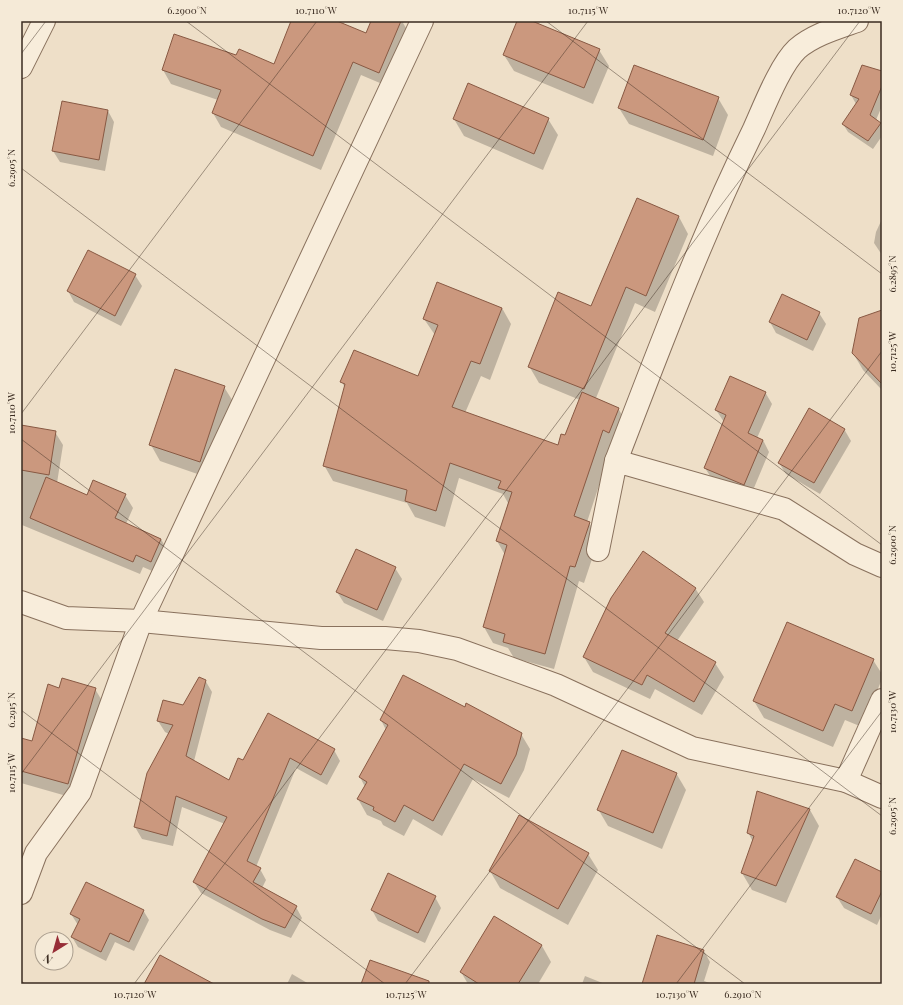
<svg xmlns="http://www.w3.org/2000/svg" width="903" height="1005" font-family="'Playfair Display',serif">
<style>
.shadow{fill:#0003}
.building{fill:#cb987e;stroke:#885943}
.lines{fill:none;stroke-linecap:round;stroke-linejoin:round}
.minor-casing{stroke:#89715d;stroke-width:24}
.minor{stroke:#f8eddb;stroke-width:22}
.ticks{fill:none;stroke:#3a2b20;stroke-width:1;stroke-opacity:0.45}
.neatline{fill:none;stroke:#3a2b20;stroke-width:1.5}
.ticks-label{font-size:10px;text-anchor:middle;fill:#3a2b20}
</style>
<rect width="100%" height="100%" fill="#eedfc8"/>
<g class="shadow">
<path d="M292,21H334L367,35L372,21H405L403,23L409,33L387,86L361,75L321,170L221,127L213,113L218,100L171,84L163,70L237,56L274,66Z"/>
<path d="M518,21H530L599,50L609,66L593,104L514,71L504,55Z"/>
<path d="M882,73V106L876,120L882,127V136L873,149L848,132L843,124L856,104L851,95Z"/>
<path d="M469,85L548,119L558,135L543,170L464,136L454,119Z"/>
<path d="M718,98L728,115L713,156L629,124L619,108Z"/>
<path d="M108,111L114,122L105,171L60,162L53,151Z"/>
<path d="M679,217L688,234L655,312L635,303L596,398L618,408L627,424L612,446L587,522L589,523L599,538L584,583L579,581L554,669L514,658L508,648L493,643L484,627L505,555L497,541L508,503L503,494L459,478L445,527L415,517L407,503L333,481L324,465L345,388L342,382L418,377L435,335L424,319L502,308L511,324L490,380L481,376L465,413L558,446L566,436L580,400L539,383L529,366L592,307Z"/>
<path d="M882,219V255L874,243L876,232Z"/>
<path d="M135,275L142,286L121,326L74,302L68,291Z"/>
<path d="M882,311V390L863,370L853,353Z"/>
<path d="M819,313L826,324L813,351L776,333L770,322Z"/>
<path d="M224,387L234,403L209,478L160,461L151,445Z"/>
<path d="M765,392L772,404L757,438L763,440L769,452L751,495L712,479L705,468L724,422L716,410Z"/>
<path d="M21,426L55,432L63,445L57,483L88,496L125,495L133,508L126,524L161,539L168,552L159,574L143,567L140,574L22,525L21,528Z"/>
<path d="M844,429L851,441L820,494L786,474L779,463Z"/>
<path d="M395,568L402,579L383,621L344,603L337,592Z"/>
<path d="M695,588L704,602L677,641L715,663L724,677L702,715L655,689L650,699L593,672L584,657Z"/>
<path d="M873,660L882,674V679L862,727L845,720L833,747L764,718L754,701Z"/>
<path d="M205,680L212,692L194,761L230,781L243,761L334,750L340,761L327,785L296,768L256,867L260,869L266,880L262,888L296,907L302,918L291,938L270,930L201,893L194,882L225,824L182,807L173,846L142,839L135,827L148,773L169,734L165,732L158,721L184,706Z"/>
<path d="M60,689H95L104,704L77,799L21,783V739L33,742Z"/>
<path d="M465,708L521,734L530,749L524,770L509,798L473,779L442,836L413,819L404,836L383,825L381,821L367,815L358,799L365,787L360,777L386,730L381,720Z"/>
<path d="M676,773L686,790L662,849L608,826L598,809Z"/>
<path d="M757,792L810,810L819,826L786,903L752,890L742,873L753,842L748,832Z"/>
<path d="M588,854L598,870L568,925L500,888L490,871Z"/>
<path d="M882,873V914L877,925L844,908L837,897Z"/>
<path d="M435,897L441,908L425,943L378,921L372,910Z"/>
<path d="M143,910L149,920L134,951L115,942L106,961L78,947L72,937L78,925L71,914Z"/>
<path d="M495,917L542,946L551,962L538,984H468L461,972Z"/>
<path d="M704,951L710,962L704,981L712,984H643Z"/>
<path d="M292,974L309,984H287Z"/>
<path d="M585,976L605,984H582Z"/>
</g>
<g class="building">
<path d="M291,21H337L366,33L371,21H401L379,73L353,62L313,156L212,113L221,90L162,70L174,34L236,55L239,49L274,64Z"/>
<path d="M517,21H532L600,49L584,88L503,55Z"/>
<path d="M634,65L719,97L703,140L618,108Z"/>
<path d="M862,65L882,71V86L870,115L881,123L868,141L842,124L859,99L850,95Z"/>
<path d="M468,83L549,118L534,154L453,119Z"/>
<path d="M62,101L108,110L99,160L52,151Z"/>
<path d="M637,198L679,216L646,296L626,287L584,389L528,367L558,292L591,306Z"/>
<path d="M88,250L136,274L115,316L67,291Z"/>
<path d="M437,282L502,308L480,364L471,361L452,407L558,445L561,434L565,435L582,392L619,408L609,433L603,430L574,516L590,522L575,567L570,566L545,654L503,642L505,634L483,627L507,545L496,541L512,492L498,488L501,481L450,463L436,511L405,501L407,490L323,466L345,384L340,382L354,350L418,376L438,325L423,319Z"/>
<path d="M782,294L820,312L807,340L769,322Z"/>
<path d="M882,310V384L852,353L859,318Z"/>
<path d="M175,369L225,386L200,462L149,445Z"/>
<path d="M730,376L766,392L748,433L763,440L744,485L704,468L726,415L715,410Z"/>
<path d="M809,408L845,429L814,483L778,463Z"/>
<path d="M21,425L56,431L49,475L21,470Z"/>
<path d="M46,477L87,495L93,480L126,494L115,518L161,539L151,562L136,555L133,562L30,518Z"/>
<path d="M356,549L396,567L377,610L336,592Z"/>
<path d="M643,551L696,588L665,633L716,662L694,702L647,675L642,685L583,657L611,598Z"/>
<path d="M787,622L874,659L852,711L835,704L823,731L753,701Z"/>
<path d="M403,675L465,707L466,703L522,733L516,755L501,784L464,764L433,821L404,805L395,822L373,810L374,807L357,799L367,782L359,777L388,725L380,720Z"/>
<path d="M199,677L206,680L186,756L229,780L238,758L243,760L268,713L335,749L321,775L290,758L247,861L261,868L253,882L297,906L285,928L262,919L193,882L227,817L176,796L167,836L134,827L147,773L173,725L157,721L163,700L183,705Z"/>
<path d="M62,678L96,688L68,784L21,771V738L32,741L48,684L59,688Z"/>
<path d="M622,750L677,773L653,833L597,810Z"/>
<path d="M757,791L810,809L776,886L741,873L754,836L747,833Z"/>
<path d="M519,815L589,853L558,909L489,871Z"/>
<path d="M855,859L882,872V891L871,914L836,897Z"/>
<path d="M388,873L436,896L418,933L371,910Z"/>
<path d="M86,882L144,910L129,942L110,933L101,952L71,937L80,919L70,914Z"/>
<path d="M494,916L542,945L518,984H479L460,972Z"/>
<path d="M657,935L704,950L694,984H642Z"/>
<path d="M160,955L214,984H144Z"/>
<path d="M370,960L429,981V984H361Z"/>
</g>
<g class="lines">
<g class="minor-casing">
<g id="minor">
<path d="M21,67L44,21"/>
<path d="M616,461C659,349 701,237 754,129C764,107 780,65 797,49C813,35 837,28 857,21"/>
<path d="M598,550L616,461L784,509L855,554L882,566"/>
<path d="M21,602L66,618L141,621L321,638H385L419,641L457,649L556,685L692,748L846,781L882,797"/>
<path d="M846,781L882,700"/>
<path d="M21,893L36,853L80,792L141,621L422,21"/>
</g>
</g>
<use href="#minor" class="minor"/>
</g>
<path class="ticks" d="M186,21L882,545M546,21L882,274M21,54L46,21M21,168L882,816M21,414L317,21M21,439L745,984M21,710L385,984M21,774L588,21M21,981L25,984M134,984L860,21M405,984L882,351M676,984L882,711"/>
<rect width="903" height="1005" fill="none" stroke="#f5ead7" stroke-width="44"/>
<g transform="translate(54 951) rotate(217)"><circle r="19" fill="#f5ead7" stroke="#aa9e8e"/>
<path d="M0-3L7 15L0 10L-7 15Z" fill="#972e37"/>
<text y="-6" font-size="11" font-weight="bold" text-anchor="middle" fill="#3a2b20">N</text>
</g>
<rect x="22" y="22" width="859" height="961" class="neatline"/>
<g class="ticks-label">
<text x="187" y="14">6.2900°N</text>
<text x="316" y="14">10.7110°W</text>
<text x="588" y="14">10.7115°W</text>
<text x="859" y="14">10.7120°W</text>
<text transform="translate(11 168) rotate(-90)" y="4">6.2905°N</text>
<text transform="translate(892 274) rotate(-90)" y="4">6.2895°N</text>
<text transform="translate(892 352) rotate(-90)" y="4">10.7125°W</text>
<text transform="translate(11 413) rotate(-90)" y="4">10.7110°W</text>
<text transform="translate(892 545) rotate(-90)" y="4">6.2900°N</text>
<text transform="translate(11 710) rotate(-90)" y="4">6.2915°N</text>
<text transform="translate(892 712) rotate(-90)" y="4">10.7130°W</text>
<text transform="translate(11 773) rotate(-90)" y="4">10.7115°W</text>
<text transform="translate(892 816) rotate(-90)" y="4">6.2905°N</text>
<text x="135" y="998">10.7120°W</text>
<text x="406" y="998">10.7125°W</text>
<text x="677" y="998">10.7130°W</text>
<text x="743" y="998">6.2910°N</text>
</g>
</svg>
